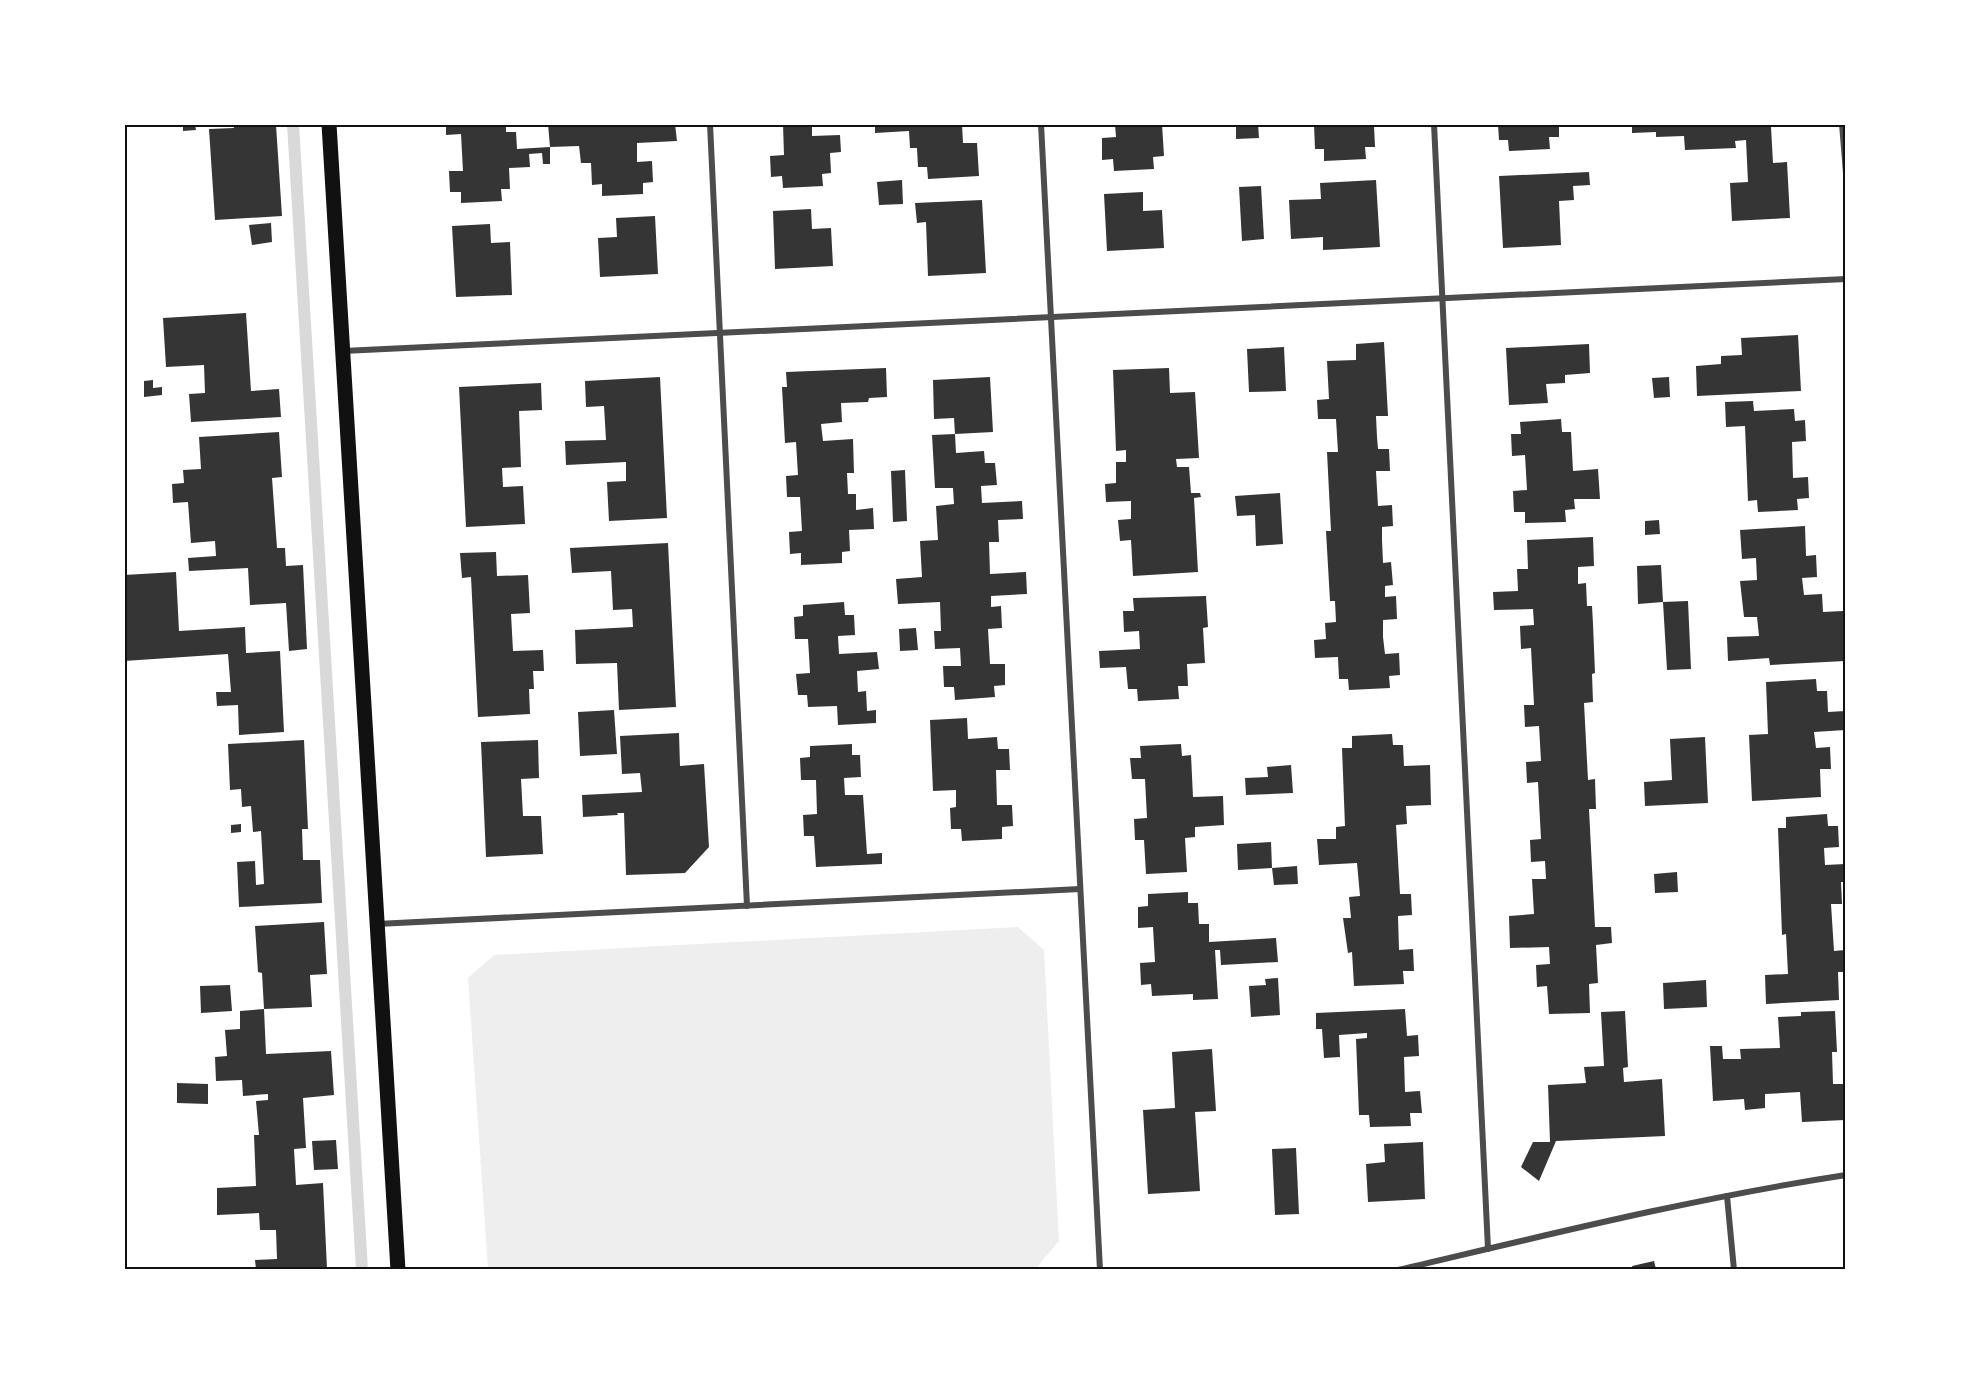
<svg xmlns="http://www.w3.org/2000/svg" width="1970" height="1394" font-family="Jost,sans-serif">
<style>
.green{fill:#eee}
.lines{fill:none;stroke-linecap:round;stroke-linejoin:round}
.stream{stroke:#d9d9d9;stroke-width:12}
.building{fill:#353535}
.minor{stroke:#4c4c4c;stroke-width:6}
.primary{stroke:#111;stroke-width:15}
.neatline{fill:none;stroke:#111;stroke-width:2}
</style>
<rect width="100%" height="100%" fill="#fff"/>
<path class="green" d="M1018,927L1044,950L1059,1241L1037,1267L1008,1270L488,1269L468,978L494,955Z"/>
<g class="lines">
<path class="stream" d="M293,124L362,1270"/>
</g>
<g class="building">
<path d="M183,124H195L196,130L183,131Z"/>
<path d="M233,124L276,125L282,216L215,220L209,129L234,128Z"/>
<path d="M446,124H506V132H516L517,149L550,147V164H543L542,153L529,154L530,167L509,168L510,189H501L502,201L461,203V192H450L449,171H463L461,134L446,135Z"/>
<path d="M548,124H675L677,141L637,143V162L652,161L653,182L643,183V194L602,196V184L592,185L591,163H581L579,146L550,147Z"/>
<path d="M783,124H812V136L840,135L841,152L830,153L831,173L822,174L823,186L783,188L782,176L771,177L770,156L784,155Z"/>
<path d="M875,124H962L963,143H977L979,176L928,179L927,167H918L917,148H910L909,131L875,133Z"/>
<path d="M1115,124H1162L1164,156L1153,157L1154,169L1114,171L1113,159L1102,160V138L1116,137Z"/>
<path d="M1236,124H1258L1259,138L1236,139Z"/>
<path d="M1314,124L1374,125L1375,147H1365L1366,159L1324,161V149H1315Z"/>
<path d="M1498,124H1559V137H1549L1550,149L1509,151L1508,140H1499Z"/>
<path d="M1632,124H1779V126L1771,127L1773,163L1787,162L1790,218L1732,221L1730,183L1748,182L1746,140L1735,141L1736,148L1685,150L1684,136L1656,137V132L1632,133Z"/>
<path d="M1589,172L1590,185L1573,186L1574,200L1559,201L1561,245L1503,248L1499,176Z"/>
<path d="M902,180L903,204L879,205L877,182Z"/>
<path d="M1376,180L1380,247L1323,250V237L1291,239L1289,200L1321,199L1320,183Z"/>
<path d="M1261,186L1264,239L1242,241L1239,187Z"/>
<path d="M1143,192V211L1162,210L1164,248L1107,251L1104,194Z"/>
<path d="M982,200L986,273L928,276L926,222L917,223L915,203Z"/>
<path d="M811,209L812,229L831,228L833,266L775,269L773,211Z"/>
<path d="M655,216L658,274L600,277L598,238L617,237L616,218Z"/>
<path d="M271,223L272,242L252,245L249,225Z"/>
<path d="M490,224L491,243L510,242L512,295L456,297L452,226Z"/>
<path d="M246,313L251,391L279,389L281,417L191,422L189,394L205,393L204,365L166,367L163,318Z"/>
<path d="M1798,335L1801,391L1697,396L1696,366L1721,364V356L1742,355L1741,338Z"/>
<path d="M1384,342L1388,416H1376L1377,437L1378,449H1389L1390,471H1376L1377,489L1378,506L1392,505L1393,526L1382,527V540L1383,563L1391,562L1393,585L1385,586V597L1396,596L1397,619L1383,620V637L1385,654L1399,653L1400,675L1389,676L1390,688L1349,690L1348,679H1339L1338,657L1315,658L1314,640L1326,639L1325,623L1336,622L1335,601H1330L1326,531H1331L1327,452H1338L1336,419H1318L1317,400L1329,399L1327,361L1356,360V344Z"/>
<path d="M1589,344L1590,373L1565,375V383L1546,384L1548,403L1509,405L1506,348Z"/>
<path d="M1284,347L1286,391L1249,392L1247,349Z"/>
<path d="M886,368L887,397L869,398L868,402L841,403L842,422L821,424L823,441L853,439L854,473H847L848,494H856V510L873,508L874,529L849,530L850,551L842,552V563L801,565V553L790,554L789,532L802,531L800,497H787L786,476L798,475L796,442L785,443L782,387H787L786,372Z"/>
<path d="M1169,368L1170,393L1195,392L1199,458L1176,459L1177,467H1189L1191,493H1200L1201,497L1194,498L1198,572L1133,576L1131,540L1120,541L1118,520L1131,519V501L1106,502L1105,484L1116,483V462H1126V450L1116,451L1113,370Z"/>
<path d="M660,377L667,518L609,521L607,482L626,481V462L566,465L565,441L606,440L604,406L586,407L585,381Z"/>
<path d="M990,377L993,432L955,434L954,418L934,419L933,380Z"/>
<path d="M1669,377L1670,397L1654,398L1652,378Z"/>
<path d="M153,380V388L162,387V395L144,397V381Z"/>
<path d="M541,383L542,410L519,411L521,467L502,468L503,487L523,486L525,524L466,527L459,387Z"/>
<path d="M1753,401L1754,411L1794,409L1795,421L1805,420L1806,441L1792,442L1793,478L1808,477L1809,498L1797,499L1798,510L1758,512L1757,500L1748,501L1745,426L1726,427L1725,402Z"/>
<path d="M1561,419L1562,432H1571L1573,471L1598,469L1600,499H1574L1575,509L1565,510L1566,522L1525,523V512H1514L1513,491L1527,490L1525,455L1512,456L1511,434H1521L1520,422Z"/>
<path d="M279,432L282,477L272,478L277,548H285L286,566L303,565L307,649L289,651L286,603L250,605L248,568L189,571L188,558L216,556L215,541L191,543L188,502L173,503L172,484L184,483L183,470L201,469L199,437Z"/>
<path d="M955,434L956,453L984,451L985,463H995L997,485L981,486L982,503L1022,501L1023,519L998,520L999,542H989L990,574L1026,572L1027,594L991,596V607L1001,606L1002,628L988,629L990,664H1005V685L994,686L995,697L955,700L954,687H944L943,666H961L960,648L935,649L934,631H941L940,602L898,604L896,579L922,577L920,541L938,540L936,506L954,504L953,488H935L932,435Z"/>
<path d="M905,470L907,521L893,522L891,471Z"/>
<path d="M1280,493L1283,544L1256,546L1255,515L1237,516L1235,496Z"/>
<path d="M1659,520L1660,534L1645,535V521Z"/>
<path d="M1805,526L1806,556L1816,555L1817,577L1802,578L1804,595L1822,594L1823,612L1843,611L1845,661L1770,665L1769,658L1728,661L1727,637L1759,636L1757,617H1744L1740,581L1757,580L1756,558L1742,559L1740,530Z"/>
<path d="M1593,537L1594,566L1578,567V584L1586,583L1587,606H1592L1593,624L1595,673L1592,674L1593,702L1584,703L1588,780L1595,779L1596,809H1589L1595,927H1611L1612,943L1596,945L1598,983L1589,984L1590,1013L1549,1014L1547,986L1537,987L1536,965L1550,964L1549,947L1510,948L1509,916L1534,914L1532,879H1546L1545,861L1531,862L1530,840L1541,839L1538,782L1527,783L1526,762L1541,761L1539,726L1525,727L1524,705H1534L1531,648L1521,649L1520,626L1534,625L1533,609L1494,610L1493,592L1518,591L1517,569H1528L1527,540Z"/>
<path d="M668,543L676,707L619,710L617,663L576,664L575,630L633,627L632,609L613,610L611,571L572,573L570,548Z"/>
<path d="M496,552L497,576L528,575L530,613L511,614L513,651L543,650L544,671H533L534,689H529L530,714L478,717L471,577L462,578L460,553Z"/>
<path d="M1661,565L1663,602L1688,601L1691,669L1667,670L1663,602L1638,604L1637,566Z"/>
<path d="M176,572L179,631L245,627L246,653L280,651L284,732L239,735L238,705L217,706L216,692H231L228,654L124,661V575Z"/>
<path d="M1206,596L1208,627L1203,628L1205,663L1187,664L1188,686H1178L1179,699L1138,701L1137,689H1128L1126,667L1100,668L1099,651L1140,649L1139,631L1124,632L1123,611H1134L1133,598Z"/>
<path d="M844,602L845,615H854L855,635L838,636L839,654L877,652L879,669L857,671L858,692L866,691L867,711L876,710V723L838,725L837,706L808,707L807,695H798L796,674L810,673L809,655L808,639H795L794,617L803,616V605Z"/>
<path d="M916,628L918,650L900,651L899,629Z"/>
<path d="M1816,679L1817,691H1827L1828,712L1845,711V730L1814,732L1816,748L1830,747L1831,769H1820L1821,797L1752,801L1749,735L1768,734L1766,682Z"/>
<path d="M614,710L617,754L580,756L578,712Z"/>
<path d="M967,718L968,739L997,737L998,749H1009L1010,770H996L997,805H1012L1013,826L1002,827V839L962,841L961,829H951L950,808L956,807V790L933,791L930,720Z"/>
<path d="M679,733L680,766L704,764L709,847L685,873L626,875L624,813H617L618,815L583,817L582,795L642,792L640,773L622,774L620,736Z"/>
<path d="M1392,734L1393,745H1403L1404,766L1430,765L1431,805L1406,806L1407,824L1396,825L1400,894H1411L1412,915L1398,916L1399,950L1413,949L1414,971H1403L1404,984L1354,986L1352,952L1348,953L1343,918H1351L1349,897L1360,896L1357,863L1319,865L1317,839H1336V827L1345,826L1342,748H1352V736Z"/>
<path d="M1705,737L1708,803L1645,806L1644,782L1672,780L1670,739Z"/>
<path d="M304,740L308,829H302L303,860H320L322,903L239,907L237,862L255,861L256,885L264,884L261,831L253,832L251,806L242,807L241,789L230,790L228,744Z"/>
<path d="M538,740L539,778L521,779L523,816H541L543,854L486,857L481,742Z"/>
<path d="M852,744V755H860L861,777L844,778L845,795H863L867,854L882,853V864L816,867L814,836H804L803,815L817,814L816,780H801L800,758L810,757V746Z"/>
<path d="M1181,744L1182,756L1191,755L1193,797L1223,796L1224,825L1195,827V837L1185,838L1187,872L1146,874L1144,840H1135L1134,819L1147,818L1145,779H1132L1130,758H1141L1140,746Z"/>
<path d="M1291,765L1293,793L1246,795L1245,778L1268,777L1267,767Z"/>
<path d="M1827,814L1828,826H1838L1839,847L1824,848L1825,865L1845,864V882H1841L1842,904H1831L1834,951L1845,950V972H1838L1839,1000L1766,1004L1765,975L1788,974L1786,934L1782,935L1778,828H1786V817Z"/>
<path d="M241,824V832L231,833V825Z"/>
<path d="M1271,842L1272,868L1238,870L1237,844Z"/>
<path d="M1297,866L1298,884L1274,885L1272,868Z"/>
<path d="M1677,872L1678,892L1655,893L1654,874Z"/>
<path d="M1188,892V903H1198L1199,924H1209V942L1276,938L1278,962L1221,965L1220,950H1215L1218,999L1193,1000V994L1152,996L1151,984L1141,985L1140,963L1155,962L1153,927L1138,928V907L1148,906V894Z"/>
<path d="M324,922L327,974L310,975L312,1007L264,1009L262,973L258,972L255,926Z"/>
<path d="M1278,978L1280,1015L1251,1017L1249,986L1266,985L1265,979Z"/>
<path d="M1706,980L1707,1007L1664,1009L1663,983Z"/>
<path d="M230,985L232,1011L201,1013L200,986Z"/>
<path d="M264,1009L266,1054L331,1051L334,1095L303,1098L306,1148L294,1149L296,1185L323,1183L327,1269H256L255,1260L277,1259L276,1230H260L259,1213L217,1215V1188L256,1186L254,1135H259L256,1101L268,1100V1094L243,1096L242,1080L216,1081L215,1057L227,1056L225,1030L240,1029V1011Z"/>
<path d="M1405,1009L1407,1036L1418,1035L1419,1056L1404,1057L1405,1092L1420,1091L1422,1113H1410L1411,1126L1370,1127L1369,1115H1359L1356,1039L1367,1038V1033L1339,1035L1340,1057L1324,1058L1322,1029H1316V1013Z"/>
<path d="M1625,1011L1628,1067L1623,1068L1624,1082L1662,1079L1665,1136L1556,1141L1539,1181L1521,1167L1533,1142H1550L1548,1085L1586,1083L1584,1067L1604,1066L1601,1012Z"/>
<path d="M1835,1011L1837,1052H1832L1833,1084H1845V1120L1802,1122L1800,1092L1765,1094V1108L1745,1110L1744,1099L1713,1101L1710,1046H1722L1723,1059H1741L1740,1049L1780,1048L1778,1017L1801,1016V1012Z"/>
<path d="M1212,1049L1216,1111L1195,1112L1200,1191L1148,1194L1143,1110L1175,1108L1172,1052Z"/>
<path d="M177,1083L208,1084V1104L177,1103Z"/>
<path d="M336,1140L338,1169L314,1170L312,1141Z"/>
<path d="M1423,1142L1425,1199L1368,1202L1366,1164L1385,1162L1384,1144Z"/>
<path d="M1296,1148L1299,1214L1275,1215L1272,1149Z"/>
<path d="M1654,1261L1656,1269H1633L1632,1266Z"/>
</g>
<g class="lines">
<g class="minor">
<path d="M710,124L747,906"/>
<path d="M1041,124L1100,1270"/>
<path d="M1434,124L1488,1249"/>
<path d="M1842,124L1846,173"/>
<path d="M343,351L1846,279"/>
<path d="M377,924L1080,889"/>
<path d="M1727,1196L1734,1270"/>
<path d="M1398,1270C1547,1235 1695,1198 1846,1175"/>
</g>
<path class="primary" d="M329,124L398,1270"/>
</g>
<rect width="1970" height="1394" fill="none" stroke="#ffffff" stroke-width="252"/>
<rect x="126" y="126" width="1718" height="1142" class="neatline"/>
</svg>
